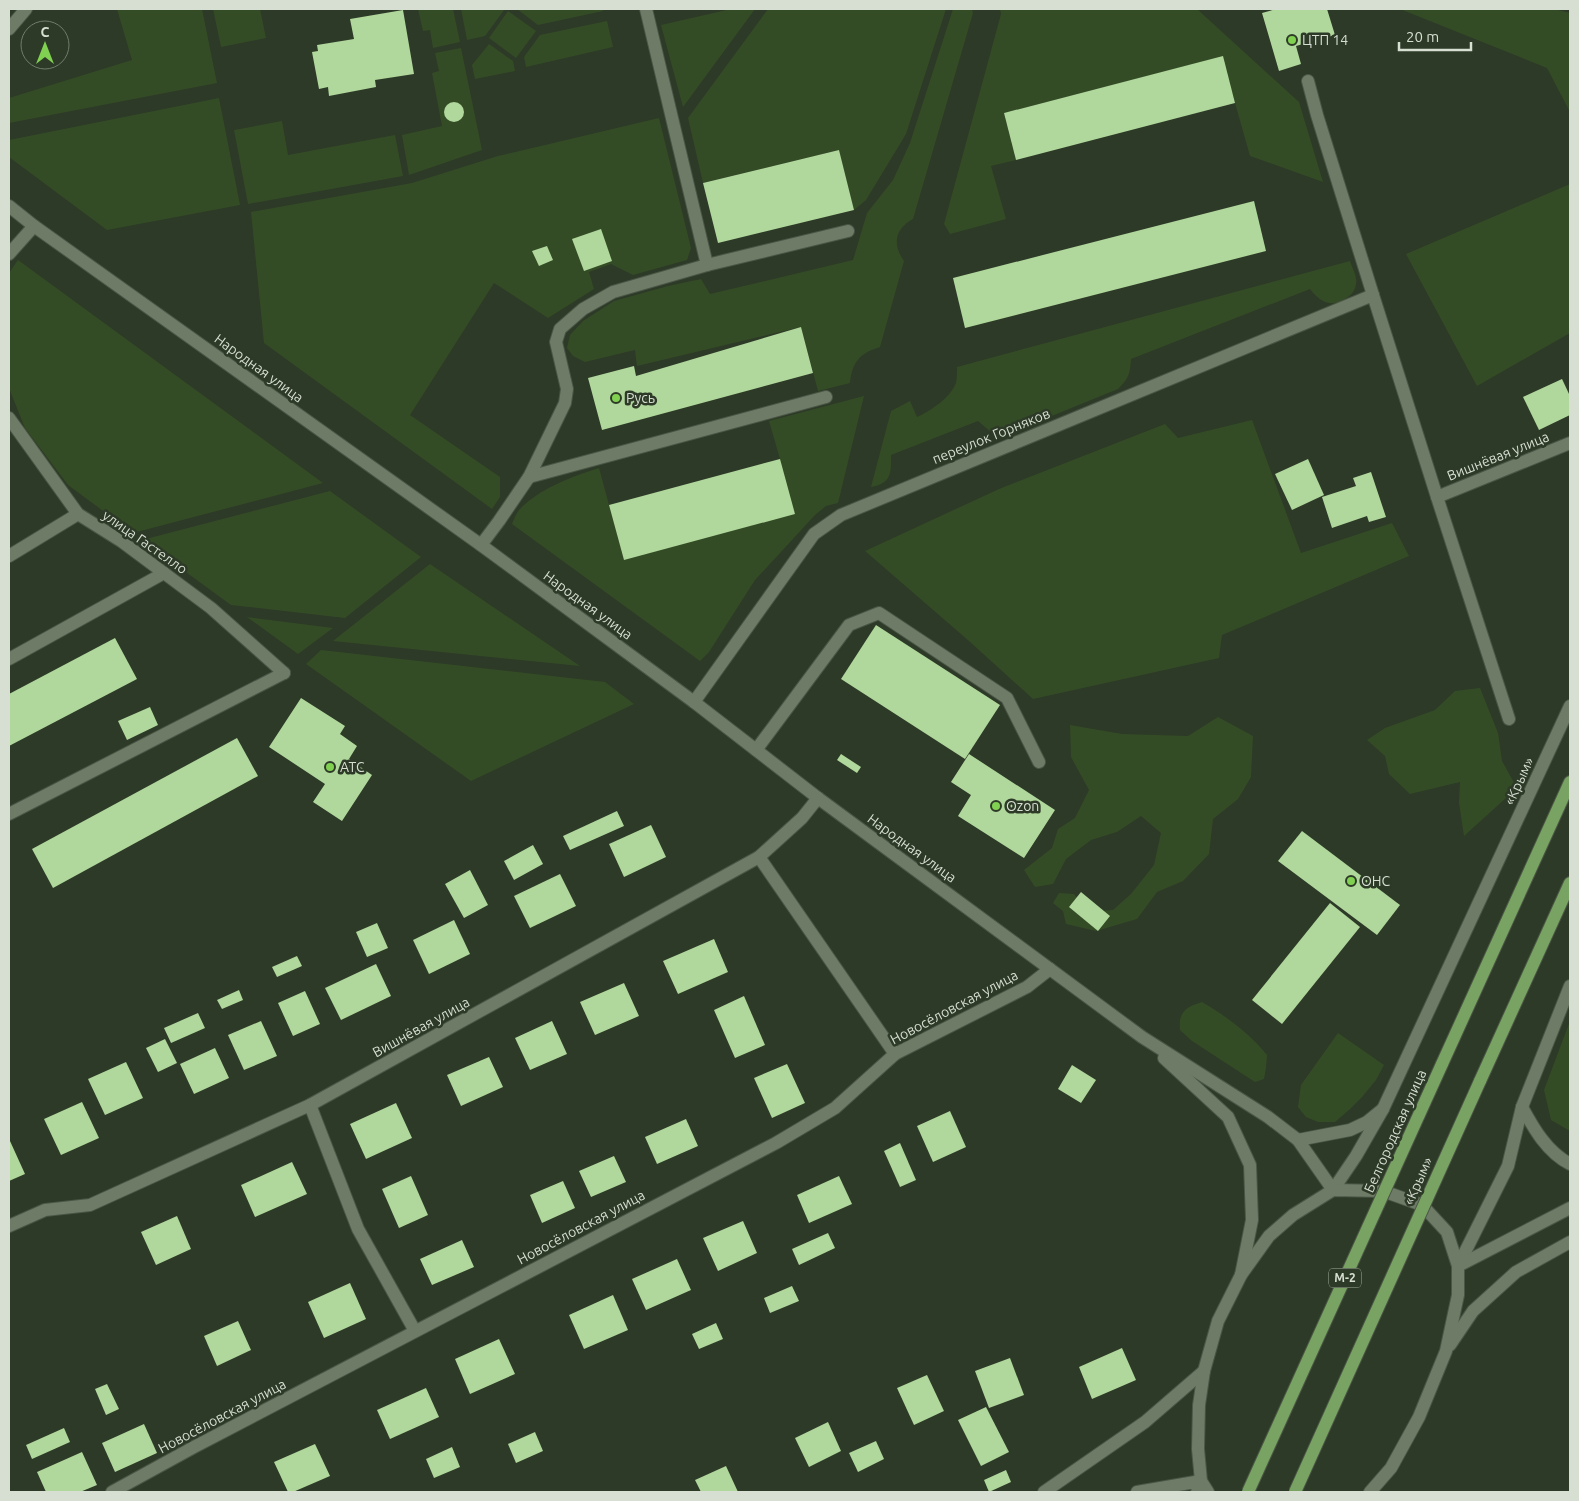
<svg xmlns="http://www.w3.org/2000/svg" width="1579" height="1501" font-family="Ubuntu,sans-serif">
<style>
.green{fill:#344c26}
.building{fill:#b0d79c}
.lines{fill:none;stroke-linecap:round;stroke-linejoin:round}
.lane-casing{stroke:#4b5646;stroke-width:14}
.street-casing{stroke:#4b5646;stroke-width:14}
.secondary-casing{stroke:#4b5646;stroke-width:14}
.primary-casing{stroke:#4b5646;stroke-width:14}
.lane{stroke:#6e7c67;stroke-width:12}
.street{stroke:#6e7c67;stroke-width:12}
.secondary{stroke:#6e7c67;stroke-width:12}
.primary{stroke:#79a362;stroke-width:12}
.primary-bridge-casing{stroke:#4b5646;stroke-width:14;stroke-linecap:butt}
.primary-bridge{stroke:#79a362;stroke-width:12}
.poi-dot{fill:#80d051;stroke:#2d3a27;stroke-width:2}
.labels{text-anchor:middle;stroke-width:5;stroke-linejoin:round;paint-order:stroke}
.shield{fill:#2d3a27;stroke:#a4ae9f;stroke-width:1}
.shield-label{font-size:12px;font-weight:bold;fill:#d7dfd3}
.poi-label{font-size:14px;fill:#d7dfd3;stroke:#2d3a27;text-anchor:start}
.street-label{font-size:14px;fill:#d7dfd3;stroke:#2d3a27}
</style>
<rect width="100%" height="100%" fill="#2d3a27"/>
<g class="green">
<path d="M117,9H202L217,83L9,123V98L132,60Z"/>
<path d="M213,9H260L266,38L221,47Z"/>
<path d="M418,9H453L460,42L433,48L430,30L423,31Z"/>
<path d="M461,9H502L504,10L485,36L467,40Z"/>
<path d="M517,9H602L603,11L538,25Z"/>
<path d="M731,9H755L683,107L661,25Z"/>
<path d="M768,9H946L906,134L866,200L854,210L839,150L703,183L688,118Z"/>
<path d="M953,9H972L973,13L913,219C895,229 892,244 904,261L880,347C860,353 852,362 850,383L818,391L801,327L637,366L635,350L585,362L573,356L567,348L570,335L583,321L614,301L668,286L701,279L710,294L853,260L867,213L893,180L910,143Z"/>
<path d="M1000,9H1197L1299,102L1323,182L1250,156L1222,57L1004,113L1016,160L991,166L1006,219L950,234L944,224L1001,14Z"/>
<path d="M1400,9H1554L1570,13V112L1547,68Z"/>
<path d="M508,11L536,31L516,58L489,38Z"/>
<path d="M607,21L613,47L526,67L524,57L540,35Z"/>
<path d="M489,44L513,61L515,71L475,79L472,65Z"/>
<path d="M461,48L482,150L409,175L402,135L442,126L432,73L439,71L435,53Z"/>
<path d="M219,98L240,205L107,230L9,157V140Z"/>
<path d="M659,118L691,248L687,260L633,275L611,264L589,272L594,289L548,318L494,283L410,415L500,477V497L492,509L264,343L251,212L412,183L498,156Z"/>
<path d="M282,121L288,155L395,135L403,176L248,204L234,130Z"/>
<path d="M1570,184V333L1477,386L1406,254Z"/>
<path d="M18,260L323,483L133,533L68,485L25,428L9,388V273Z"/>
<path d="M1350,261C1352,268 1358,278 1356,284C1355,291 1352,294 1348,297C1332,309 1320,302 1310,289L1131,359C1130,374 1129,378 1118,389L1005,435L992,433L978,421L891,455C891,473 892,483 871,487L891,411L910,401L917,417C932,410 950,398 956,383C957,378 957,372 957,367Z"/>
<path d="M864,396L838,503L826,506L815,515L755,580L709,652L700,661L512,524C514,519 516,514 519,510C540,488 571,477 599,468L624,560L780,459L769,421Z"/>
<path d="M1252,420L1301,553L1392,523L1409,556L1222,635L1219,658L1033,699L969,641L865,551L999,489L1165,424L1178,438Z"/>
<path d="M330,491L421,557L345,618L231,605L142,540Z"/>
<path d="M430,564L580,666L333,641Z"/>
<path d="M247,617L333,628L298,654Z"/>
<path d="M321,650L605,682L634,704L471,781L306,664Z"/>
<path d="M1480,688L1498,733L1502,761L1517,788L1464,836L1459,803L1460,782L1410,794L1389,774L1385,756L1367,740L1385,728L1435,710L1455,691Z"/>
<path d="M1218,717L1253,736L1251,777L1238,799L1213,819L1209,854L1183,881L1157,892L1137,919L1096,931L1066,924L1063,911L1053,903L1059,893L1074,894L1089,912L1113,910L1131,894L1154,865L1161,833L1141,816L1117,832L1091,840L1066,859L1053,884L1035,887L1024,870L1052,848L1058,829L1075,818L1089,790L1071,757L1070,725L1122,734L1188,736Z"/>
<path d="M1202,1002C1226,1016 1249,1033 1267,1055L1266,1068L1264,1079L1255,1082L1192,1041L1180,1030C1178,1012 1186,1007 1202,1002Z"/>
<path d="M1570,1021V1131L1551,1120L1544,1090Z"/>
<path d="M1338,1033L1384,1065L1376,1080L1362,1097L1350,1109L1335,1122H1318L1306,1117L1298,1107L1301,1085Z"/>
</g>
<g class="building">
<path d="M1276,9H1327L1335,35L1296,46L1301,64L1279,71L1262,13Z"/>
<path d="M403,10L414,74L375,80L376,87L329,96L328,87L319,89L312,52L318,51L317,45L354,39L350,19Z"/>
<path d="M1223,56L1235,103L1016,160L1004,113Z"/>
<circle cx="454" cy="112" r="10"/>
<path d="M839,150L854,210L718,243L703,183Z"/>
<path d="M1254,201L1266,251L965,328L953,278Z"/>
<path d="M601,229L612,261L584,271L572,239Z"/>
<path d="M547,246L553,260L539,266L532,251Z"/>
<path d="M801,327L813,373L602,430L588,378L634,366L636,376Z"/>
<path d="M1562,379L1570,396V415L1539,430L1523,397Z"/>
<path d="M780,459L795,514L624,560L609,505Z"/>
<path d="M1308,459L1324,495L1292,510L1275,474Z"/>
<path d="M1371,472L1386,517L1369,522L1367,516L1332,528L1322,497L1356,486L1353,478Z"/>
<path d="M876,625L1000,705L965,759L841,679Z"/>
<path d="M115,638L137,679L9,746V694Z"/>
<path d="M301,698L345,726L340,734L357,746L349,759L372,775L342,821L313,802L325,784L269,747Z"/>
<path d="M150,707L158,725L127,740L118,721Z"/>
<path d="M237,738L258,776L53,888L32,849Z"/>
<path d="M841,754L861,767L857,773L837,760Z"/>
<path d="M969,754L1055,810L1024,858L958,816L971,795L951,782Z"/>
<path d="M617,811L624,826L570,850L563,836Z"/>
<path d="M651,825L666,857L624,877L609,844Z"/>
<path d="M1302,831L1400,905L1377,935L1278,861Z"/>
<path d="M533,845L543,864L514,880L504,861Z"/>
<path d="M470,870L488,905L464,918L445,884Z"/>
<path d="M560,874L576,906L530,928L514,896Z"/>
<path d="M1081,892L1110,916L1098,931L1069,907Z"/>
<path d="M1330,903L1360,927L1282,1024L1252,1000Z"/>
<path d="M454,920L470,954L429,974L413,940Z"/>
<path d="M377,923L388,948L367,957L356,932Z"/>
<path d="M714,939L728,972L678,994L663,961Z"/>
<path d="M297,956L302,966L277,977L272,967Z"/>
<path d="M376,964L391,996L341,1020L325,988Z"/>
<path d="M624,983L639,1016L595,1035L580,1002Z"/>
<path d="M239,990L243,1000L222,1009L217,1000Z"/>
<path d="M305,991L320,1024L293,1036L278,1003Z"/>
<path d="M744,996L765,1045L735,1058L714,1010Z"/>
<path d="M198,1013L205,1028L171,1043L164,1028Z"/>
<path d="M261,1021L277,1056L244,1070L228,1035Z"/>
<path d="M552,1021L567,1054L530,1070L515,1038Z"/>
<path d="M165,1039L177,1063L158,1072L146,1048Z"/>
<path d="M215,1048L229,1078L194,1094L180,1064Z"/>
<path d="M489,1057L503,1087L461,1106L447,1075Z"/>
<path d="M126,1062L143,1098L105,1115L88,1079Z"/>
<path d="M787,1064L805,1103L772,1118L754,1078Z"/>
<path d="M1072,1065L1096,1080L1081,1103L1058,1089Z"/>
<path d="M82,1102L99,1138L61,1155L44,1119Z"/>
<path d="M396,1103L412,1138L366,1159L350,1124Z"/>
<path d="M950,1111L966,1147L933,1162L917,1126Z"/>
<path d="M686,1119L698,1146L657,1164L645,1137Z"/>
<path d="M9,1141H10L25,1174L9,1181Z"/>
<path d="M900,1143L916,1180L900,1187L884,1151Z"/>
<path d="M614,1156L626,1182L591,1197L579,1171Z"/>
<path d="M292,1162L307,1194L255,1217L241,1185Z"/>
<path d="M411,1176L428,1215L399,1228L382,1189Z"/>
<path d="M839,1176L852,1204L809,1223L797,1195Z"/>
<path d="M563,1181L575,1208L542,1223L530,1195Z"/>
<path d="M177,1216L191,1249L156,1265L141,1232Z"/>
<path d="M743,1221L757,1253L718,1271L703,1238Z"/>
<path d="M828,1233L835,1248L799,1265L792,1249Z"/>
<path d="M462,1240L474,1267L432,1285L420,1259Z"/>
<path d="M677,1259L691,1290L646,1310L632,1279Z"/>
<path d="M350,1283L366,1319L324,1338L308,1302Z"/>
<path d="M792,1286L799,1301L770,1313L764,1298Z"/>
<path d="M613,1295L628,1330L584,1349L569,1315Z"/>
<path d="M238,1321L251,1350L217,1366L204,1336Z"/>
<path d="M716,1323L723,1339L699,1349L692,1334Z"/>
<path d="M499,1339L515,1374L470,1394L455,1359Z"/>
<path d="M1122,1348L1136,1380L1092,1399L1079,1367Z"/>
<path d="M1010,1358L1024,1395L989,1408L975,1371Z"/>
<path d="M927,1375L944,1411L914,1425L897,1388Z"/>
<path d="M107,1384L119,1409L106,1415L95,1389Z"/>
<path d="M426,1388L439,1417L390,1439L377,1410Z"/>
<path d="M986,1407L1009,1452L981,1466L958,1420Z"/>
<path d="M828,1422L841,1451L809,1467L795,1438Z"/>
<path d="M144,1424L157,1453L115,1472L102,1443Z"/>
<path d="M64,1428L70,1442L32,1459L26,1445Z"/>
<path d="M535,1432L543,1451L516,1463L508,1444Z"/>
<path d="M876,1441L884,1459L858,1472L849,1453Z"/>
<path d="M315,1444L330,1476L293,1492H288L274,1462Z"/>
<path d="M452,1447L460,1467L434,1478L426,1459Z"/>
<path d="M82,1452L97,1485L80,1492H46L37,1472Z"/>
<path d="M726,1466L738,1492H701L695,1480Z"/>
<path d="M1006,1470L1011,1482L989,1492L984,1480Z"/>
</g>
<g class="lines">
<g class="lane-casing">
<g id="lane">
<path d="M1308,81L1317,115L1373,295"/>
<path d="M707,265L848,231"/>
<path d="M529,477L826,397"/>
<path d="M9,556L78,514"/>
<path d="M9,659L164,573"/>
<path d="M1509,719L1437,497L1570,443"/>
<path d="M756,750L849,625L879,613L1007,698L1039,762"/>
<path d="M9,814L284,673"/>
<path d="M759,857L895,1054"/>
<path d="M310,1105L358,1229L415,1331"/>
</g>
</g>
<g class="street-casing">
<g id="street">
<path d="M9,29L26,9"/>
<path d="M9,206L34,226L481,545L694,702L818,798L1142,1037L1268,1117L1298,1140L1333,1190"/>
<path d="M9,254L34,226"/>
<path d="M9,418L78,514L121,541L211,608L284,673"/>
<path d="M481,545L499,521L529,477L565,403L567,389L556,342L560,329L583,309L613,292L707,265L646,9"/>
<path d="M694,702L814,534L841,515L1373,295L1437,497"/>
<path d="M1164,1058L1228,1117L1250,1165L1252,1220L1241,1275"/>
<path d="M1298,1140L1350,1130L1367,1122L1383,1109"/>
<path d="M9,1226L45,1210L90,1205L310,1105L759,857L802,818L818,798"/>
<path d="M112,1492L194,1447L776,1143L835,1108L895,1054L1027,987L1050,969"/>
</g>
</g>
<g class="secondary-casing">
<g id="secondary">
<path d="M1522,1107C1534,1129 1547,1152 1570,1164"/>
<path d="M1333,1190L1356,1156L1383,1109L1570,706"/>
<path d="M1458,1266L1508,1166L1522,1107L1570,986"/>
<path d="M1458,1266L1570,1208"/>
<path d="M1450,1345L1473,1311L1516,1272L1570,1242"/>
<path d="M1044,1492L1145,1422L1204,1371"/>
<path d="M1137,1492L1201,1481L1197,1492"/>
<path d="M1208,1492L1201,1481L1198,1449L1199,1405L1204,1371L1218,1321L1241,1275L1269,1236L1293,1215L1333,1190L1383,1191L1422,1205L1447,1232L1458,1266V1295L1446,1351L1419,1417L1391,1468L1370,1492"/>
</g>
</g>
<g class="primary-casing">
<g id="primary">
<path d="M1442,1064L1570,782"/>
<path d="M1480,1081L1570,883"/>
</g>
</g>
<use href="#lane" class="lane"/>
<use href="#street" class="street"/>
<use href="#secondary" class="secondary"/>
<use href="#primary" class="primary"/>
<g class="primary-bridge-casing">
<g id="primary-bridge">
<path d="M1248,1492L1442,1064"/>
<path d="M1295,1492L1480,1081"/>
</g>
</g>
<use href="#primary-bridge" class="primary-bridge"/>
</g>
<g class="poi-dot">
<circle cx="1292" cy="40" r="5"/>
<circle cx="616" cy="398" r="5"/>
<circle cx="330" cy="767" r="5"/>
<circle cx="996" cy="806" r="5"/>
<circle cx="1351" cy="881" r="5"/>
</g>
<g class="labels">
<rect class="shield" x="1329" y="1268.5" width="32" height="19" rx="4"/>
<g class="shield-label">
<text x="1345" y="1282">М-2</text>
</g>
<g class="poi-label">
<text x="1302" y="45">ЦТП 14</text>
<text x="626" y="403">Русь</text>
<text x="340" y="772">АТС</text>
<text x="1006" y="811">Ozon</text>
<text x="1361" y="886">ОНС</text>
</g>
<g class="street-label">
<text transform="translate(259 368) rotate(36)" y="5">Народная улица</text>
<text transform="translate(991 436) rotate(-22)" y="5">переулок Горняков</text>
<text transform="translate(1498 456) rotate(-22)" y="5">Вишнёвая улица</text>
<text transform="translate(145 542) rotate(35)" y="5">улица Гастелло</text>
<text transform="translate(588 605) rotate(36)" y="5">Народная улица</text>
<text transform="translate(1519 781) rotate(-65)" y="5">«Крым»</text>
<text transform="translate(912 848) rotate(36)" y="5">Народная улица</text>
<text transform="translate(954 1007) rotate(-28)" y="5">Новосёловская улица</text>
<text transform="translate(421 1027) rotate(-29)" y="5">Вишнёвая улица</text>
<text transform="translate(1395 1131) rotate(-66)" y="5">Белгородская улица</text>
<text transform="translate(1418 1181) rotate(-66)" y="5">«Крым»</text>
<text transform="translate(581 1227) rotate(-28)" y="5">Новосёловская улица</text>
<text transform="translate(222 1416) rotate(-28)" y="5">Новосёловская улица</text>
</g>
</g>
<rect width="1579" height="1501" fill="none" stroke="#d7dfd3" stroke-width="20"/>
<g transform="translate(45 45)"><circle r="24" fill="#2d3a27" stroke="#717c6c"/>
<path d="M0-4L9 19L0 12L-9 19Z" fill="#80d051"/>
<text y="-8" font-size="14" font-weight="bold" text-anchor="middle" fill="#d7dfd3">С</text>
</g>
<path d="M1399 42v8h72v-8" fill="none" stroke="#d7dfd3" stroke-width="2.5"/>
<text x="1406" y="42" font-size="15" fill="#d7dfd3" stroke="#2d3a27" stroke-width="4" paint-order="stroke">20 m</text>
</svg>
